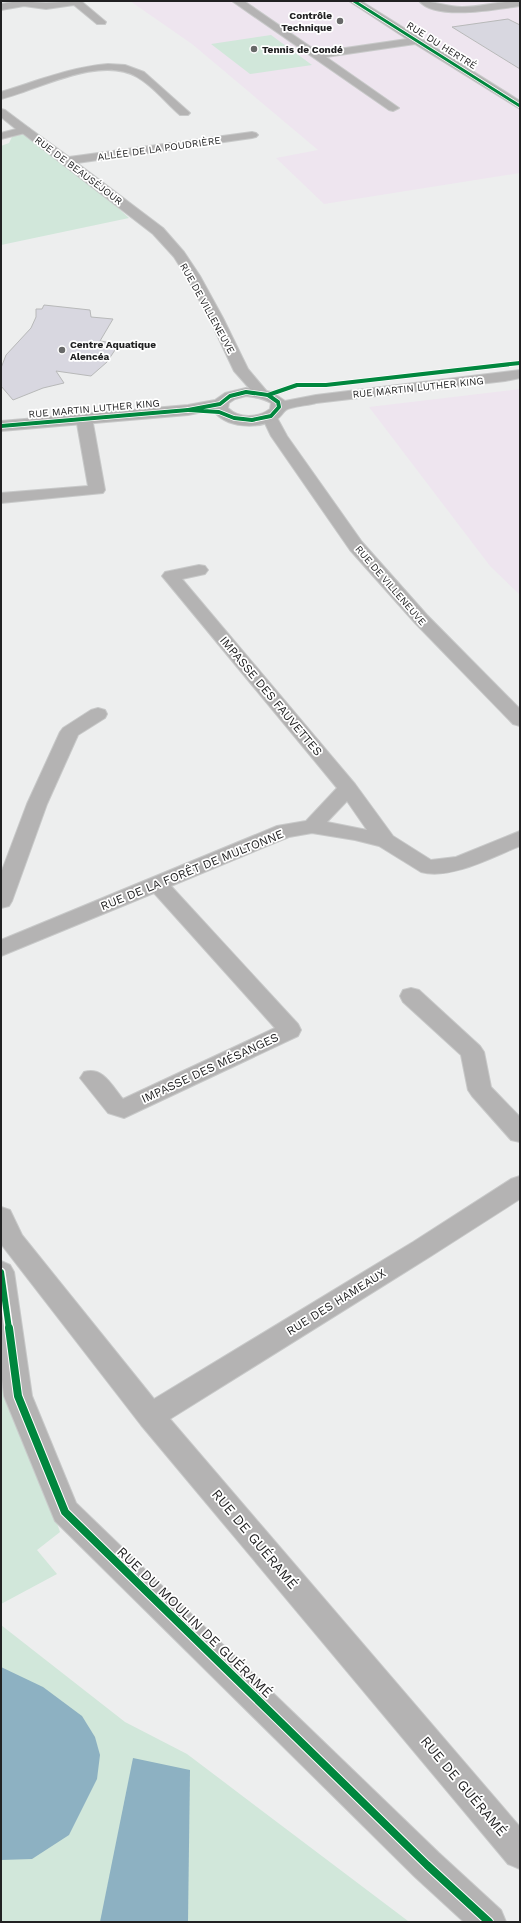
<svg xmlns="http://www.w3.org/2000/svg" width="521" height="1923" font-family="'Work Sans',sans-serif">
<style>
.commercial{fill:#eee5ef}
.green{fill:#d1e7da}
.water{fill:#8db1c2}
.building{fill:#d8d7e0;stroke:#b8b9b9}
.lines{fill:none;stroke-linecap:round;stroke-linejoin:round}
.street-casing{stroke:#c8c9c9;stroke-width:2}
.secondary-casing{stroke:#c8c9c9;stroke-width:2}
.street{fill:#b4b3b3;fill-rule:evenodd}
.secondary{fill:#b3b2b2;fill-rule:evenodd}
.cycleway-far3-casing{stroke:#fff;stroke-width:4.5}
.cycleway-far2-casing{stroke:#fff;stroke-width:5.5}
.cycleway-far1-casing{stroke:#fff;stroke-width:9}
.cycleway-casing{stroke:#fff;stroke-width:10}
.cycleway-far3{stroke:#00873e;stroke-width:3}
.cycleway-far2{stroke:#00873e;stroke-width:4}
.cycleway-far1{stroke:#00873e;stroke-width:6}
.cycleway{stroke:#00873e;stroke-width:8}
.poi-dot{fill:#686969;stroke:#fff;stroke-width:1.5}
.labels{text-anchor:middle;stroke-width:3.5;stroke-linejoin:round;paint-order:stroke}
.far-poi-label{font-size:10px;font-weight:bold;fill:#212122;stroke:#fff;text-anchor:start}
.far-street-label{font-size:10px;fill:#212122;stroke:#fff}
.street-label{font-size:12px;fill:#212122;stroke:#fff}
.near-street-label{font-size:14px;fill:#212122;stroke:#fff}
</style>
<rect width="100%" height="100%" fill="#edeeee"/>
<g class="commercial">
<path d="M130,1H520V173L324,204L276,158L318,150L192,44Z"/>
<path d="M520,389V595L490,566L369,407Z"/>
</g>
<g class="green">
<path d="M271,35L312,65L250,74L211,44Z"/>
<path d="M25,130L66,161L129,218L1,245V146L9,143L14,133Z"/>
<path d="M1,1356L60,1532L37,1550L57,1574L1,1604Z"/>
<path d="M1,1625L125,1722L187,1754L408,1921L1,1922Z"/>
</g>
<g class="water">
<path d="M1,1667L43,1687L82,1716L95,1737L100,1755L97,1779L69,1835L32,1859L1,1860Z"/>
<path d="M133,1758L190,1770L188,1922H100Z"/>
</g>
<g class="building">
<path d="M508,19L520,25V69L452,27Z"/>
<path d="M44,305L90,310L91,317L113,319L100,341L119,344L107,362L91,376L56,371L64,383L43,388L13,400L1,386V368L6,355L31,328L36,317V309H42Z"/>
</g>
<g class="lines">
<g class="street-casing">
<g id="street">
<path d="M18,1L46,3L81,1L106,22L105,24H97L74,5L46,9L24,6L1,10V4Z"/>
<path d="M232,1H244L318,52L407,39L349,1H361L520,101V109L415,44L326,57L399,108L393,111L389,110Z"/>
<path d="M419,1C434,1 447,7 462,7C481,7 500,1 520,1V6C497,9 436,21 419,1Z"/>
<path d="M108,64L125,65L144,72L190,113L188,115H180C166,103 153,86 137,77C100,55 38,90 1,99V92C37,81 71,67 108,64Z"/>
<path d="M25,127L29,128L69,157L252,132L256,133L258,135L256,137L252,138L77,163L163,228L184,252L200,276L223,318L248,369L269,394L267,397H257L234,371L209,318L186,276L174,257L153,234L21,132L19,130L21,128Z"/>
<path d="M270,412L275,414L287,436L362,542L427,615L520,709V726L513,724L415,623L350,550L271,436L262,417L265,414Z"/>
<path d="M84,413L89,415L92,418L105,490L103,493L1,503V493L88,486L76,418L79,415Z"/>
<path d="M199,565L205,566L208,570L205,574L182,579L355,784L393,836L431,860L456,857L520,831V846C492,857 451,880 421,872L379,846L355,840L312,833L289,837L171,886L298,1024L301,1030L298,1036L124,1118L108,1113L80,1078L84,1072C103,1066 112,1086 123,1099L275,1028L154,893L1,956V940L277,826L306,821L337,788L162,576L165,572ZM347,801L367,830L327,822Z"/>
<path d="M98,708L105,710L107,714L105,718L78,735L47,804L12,901L9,906L1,908V873L27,804L60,732L63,728L91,710Z"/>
<path d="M411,988L419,990L480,1046L484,1052L491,1087L520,1117V1142L511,1140L472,1096L468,1090L461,1055L403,1002L400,996L403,990Z"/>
<path d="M520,1176V1199L431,1256L170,1419L520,1827V1869L508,1864L141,1425L1,1244V1207L10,1210L22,1235L154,1399L413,1242L511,1179Z"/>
<path d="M1,1261L10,1265L14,1272L32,1396L76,1503L439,1853L501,1910L506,1922H464L415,1877L55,1521L4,1396L1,1371Z"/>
</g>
</g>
<g class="secondary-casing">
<g id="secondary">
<path d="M1,109L5,110L29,128L31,130L29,132L1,139V133L16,129L1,117Z"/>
<path d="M520,370V378L505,381L316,403C310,405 289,407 286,410C282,413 281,417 277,419C258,429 226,429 213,410L188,415L1,431V421L188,405L215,400L225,393L246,388L272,392L285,401L316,395ZM246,396C255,397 263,398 271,403L270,409C258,418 239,419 228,408L229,403L235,399Z"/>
</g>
</g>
<use href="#street" class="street"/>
<use href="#secondary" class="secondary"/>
<g class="cycleway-far3-casing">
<path id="cycleway-far3" d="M354,1L520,106"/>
</g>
<g class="cycleway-far2-casing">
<g id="cycleway-far2">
<path d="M246,392L268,395L278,402L279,407L271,416L252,420L234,418L219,412L188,410L220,404L230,396Z"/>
<path d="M268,395L297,385H326L520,363"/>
<path d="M1,426L188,410"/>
</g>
</g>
<g class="cycleway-far1-casing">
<path id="cycleway-far1" d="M1,1272L9,1329"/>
</g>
<g class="cycleway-casing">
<path id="cycleway" d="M9,1328L18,1396L65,1512L427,1865L489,1922"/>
</g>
<use href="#cycleway-far3" class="cycleway-far3"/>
<use href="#cycleway-far2" class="cycleway-far2"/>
<use href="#cycleway-far1" class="cycleway-far1"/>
<use href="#cycleway" class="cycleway"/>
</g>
<g class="poi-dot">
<circle cx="340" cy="21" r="4"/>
<circle cx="254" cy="49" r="4"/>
<circle cx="62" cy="350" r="4"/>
</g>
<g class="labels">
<g class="far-poi-label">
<text x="332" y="19" text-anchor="end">Contrôle<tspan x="332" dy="12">Technique</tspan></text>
<text x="262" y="53">Tennis de Condé</text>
<text x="70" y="348">Centre Aquatique<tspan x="70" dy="12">Alencéa</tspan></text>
</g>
<g class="far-street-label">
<text transform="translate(442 45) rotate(32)" y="4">RUE DU HERTRÉ</text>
<text transform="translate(159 148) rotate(-8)" y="4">ALLÉE DE LA POUDRIÈRE</text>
<text transform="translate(79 170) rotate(37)" y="4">RUE DE BEAUSÉJOUR</text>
<text transform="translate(208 308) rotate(61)" y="4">RUE DE VILLENEUVE</text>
<text transform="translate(418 387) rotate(-6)" y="4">RUE MARTIN LUTHER KING</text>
<text transform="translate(94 408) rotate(-5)" y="4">RUE MARTIN LUTHER KING</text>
<text transform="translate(391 585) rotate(49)" y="4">RUE DE VILLENEUVE</text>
</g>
<g class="street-label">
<text transform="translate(271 696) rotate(50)" y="4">IMPASSE DES FAUVETTES</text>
<text transform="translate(192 870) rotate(-22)" y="4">RUE DE LA FORÊT DE MULTONNE</text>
<text transform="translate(210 1068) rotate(-25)" y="4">IMPASSE DES MÉSANGES</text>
<text transform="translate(336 1302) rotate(-32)" y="4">RUE DES HAMEAUX</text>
</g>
<g class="near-street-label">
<text transform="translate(255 1539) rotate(50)" y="5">RUE DE GUÉRAMÉ</text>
<text transform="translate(195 1622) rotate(44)" y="5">RUE DU MOULIN DE GUÉRAMÉ</text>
<text transform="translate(464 1786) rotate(50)" y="5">RUE DE GUÉRAMÉ</text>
</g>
</g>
<rect width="521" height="1923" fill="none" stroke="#212122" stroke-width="4"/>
</svg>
